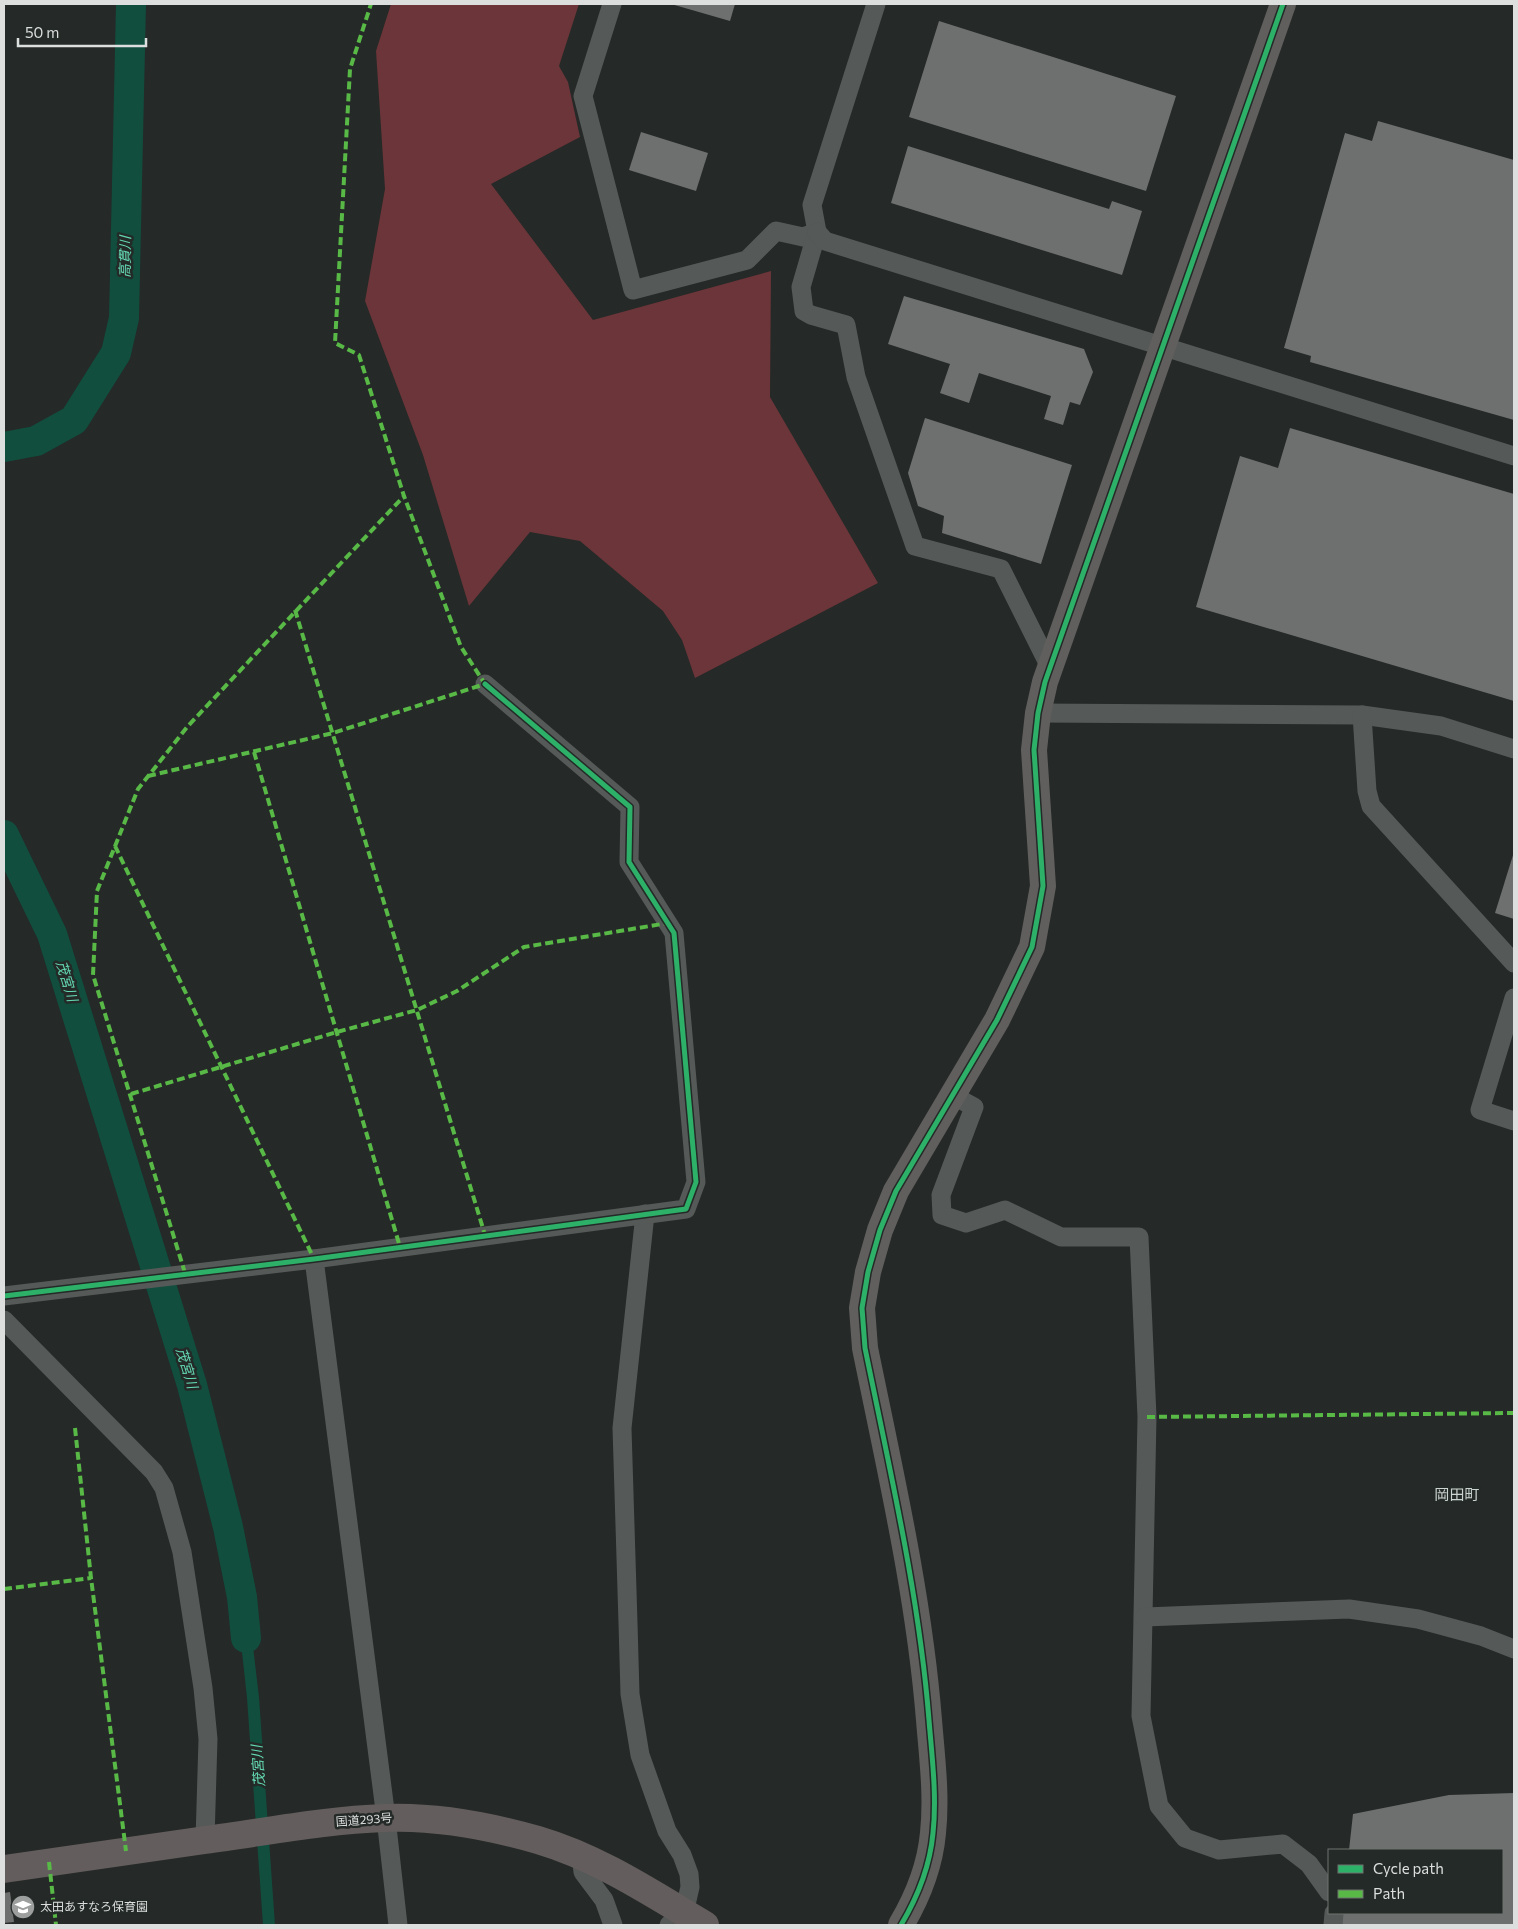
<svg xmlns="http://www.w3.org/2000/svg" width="1518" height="1929" font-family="Commissioner,'Noto Sans JP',sans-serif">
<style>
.forest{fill:#6b3539}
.water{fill:#114e3e}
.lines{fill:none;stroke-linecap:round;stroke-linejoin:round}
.river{stroke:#114e3e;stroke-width:30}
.building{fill:#6d706f}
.street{stroke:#555957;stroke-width:19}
.secondary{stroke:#605f5e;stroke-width:26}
.highway{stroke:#635d5d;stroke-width:28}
.quiet{stroke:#58b947;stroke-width:4;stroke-dasharray:8 4;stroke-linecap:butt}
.cycleway-casing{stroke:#242a27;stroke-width:8}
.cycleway{stroke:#2db169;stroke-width:5}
.labels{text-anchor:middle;stroke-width:5;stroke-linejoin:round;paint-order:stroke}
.street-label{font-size:12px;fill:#dcdfde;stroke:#242a27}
.poi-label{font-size:12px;fill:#dcdfde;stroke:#242a27;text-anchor:start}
.water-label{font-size:14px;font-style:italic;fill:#64d9b4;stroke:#242a27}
.quarter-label{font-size:15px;fill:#ccd4d1;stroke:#242a27}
</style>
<rect width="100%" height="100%" fill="#252927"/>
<path class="forest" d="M391,4H579L559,66L568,82L580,137L491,184L593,320L771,271L770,397L878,583L695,678L682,640L663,611L580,541L530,532L469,606L423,455L365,301L385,189L376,51Z"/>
<path class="water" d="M247,1596L259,1697L275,1925H263L247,1698L236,1597Z"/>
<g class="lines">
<g class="river">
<path d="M4,447L36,441L74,420L116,353L124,318L131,4"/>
<path d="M4,835L52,934L192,1385L228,1527L242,1597L246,1638"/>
</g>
</g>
<g class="building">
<path d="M671,4H735L730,21Z"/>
<path d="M939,21L1176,96L1146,191L909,117Z"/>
<path d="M1378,121L1514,160V420L1310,362L1311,356L1284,348L1345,133L1372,141Z"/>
<path d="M641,132L708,153L696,191L629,170Z"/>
<path d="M908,146L1109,209L1112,201L1142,211L1122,275L891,203Z"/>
<path d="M904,296L1084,349L1093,372L1080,405L1070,402L1063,425L1044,419L1051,396L979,373L969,403L940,393L950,364L888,344Z"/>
<path d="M925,418L1072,465L1041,564L942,533L944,516L918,506L908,473Z"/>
<path d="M1290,428L1514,494V701L1196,607L1240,456L1278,468Z"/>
<path d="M1514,852V919L1495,913Z"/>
<path d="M1514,1793V1925H1341L1342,1913H1502V1850H1349L1353,1814L1449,1795Z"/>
<path d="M10,1892L14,1922L4,1923V1893Z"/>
</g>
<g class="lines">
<g class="street">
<path d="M612,4L583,96L633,290L747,260L776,231L803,237L817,232"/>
<path d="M876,4L812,205L817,232L801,287L804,311L811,315L846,325L856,377L915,546L1001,569L1050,667"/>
<path d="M817,232L825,241L1514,456"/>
<path d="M1038,713L1362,715L1441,726L1514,749"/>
<path d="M1362,715L1367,791L1371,806L1514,963"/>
<path d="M1514,998L1480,1110L1514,1121"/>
<path d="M952,1095L974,1107L941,1195L942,1215L966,1223L1005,1210L1061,1237H1139L1147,1417L1141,1716L1159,1806L1185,1838L1219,1850L1283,1844L1309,1864L1329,1892"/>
<path d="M645,1214L622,1428L628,1623L630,1694L640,1755L667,1831L682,1855L689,1874L690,1887L684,1913L669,1925"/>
<path d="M314,1259L386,1818L398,1925"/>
<path d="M4,1296L314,1259L686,1209L696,1182L674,933L629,862L630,807L485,684"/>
<path d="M4,1320L154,1472L164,1488L182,1552L203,1688L208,1739L205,1840"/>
<path d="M1145,1617L1349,1609L1418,1619L1481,1636L1514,1649"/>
<path d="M581,1855L583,1872L604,1900L613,1925"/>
<path d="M1333,1925L1334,1913"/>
</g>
<path class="secondary" d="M901,1925C917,1898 930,1866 933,1833C937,1796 932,1757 929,1720C919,1595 890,1471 865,1348L862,1308L868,1272L880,1230L896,1191L997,1020L1032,947L1043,886L1034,750L1038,713L1045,682L1283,4"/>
<path class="highway" d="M4,1869C71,1859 138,1850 205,1840C265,1832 325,1820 385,1818C436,1816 489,1826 538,1840C599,1858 651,1893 705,1925"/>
<g class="quiet">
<path d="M295,610L485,1235"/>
<path d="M254,752L400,1247"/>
<path d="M148,776L333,733L485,684L461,647L404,496L359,355L335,343L350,69L371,4"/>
<path d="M115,846L314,1259"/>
<path d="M131,1094L337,1032L417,1010L457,991L524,947L668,923"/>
<path d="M185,1273L93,975L97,891L138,789L188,726L404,496"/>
<path d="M1147,1417L1514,1413"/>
<path d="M75,1428L91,1578L126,1851"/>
<path d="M4,1589L91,1578"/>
<path d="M49,1862L56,1925"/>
</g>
<g class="cycleway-casing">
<g id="cycleway">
<path d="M4,1296L314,1259L686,1209L696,1182L674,933L629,862L630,807L485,684"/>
<path d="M901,1925C917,1898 930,1866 933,1833C937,1796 932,1757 929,1720C919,1595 890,1471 865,1348L862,1308L868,1272L880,1230L896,1191L997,1020L1032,947L1043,886L1034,750L1038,713L1045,682L1283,4"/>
</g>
</g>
<use href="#cycleway" class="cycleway"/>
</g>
<defs>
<g id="school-disc" transform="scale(1.25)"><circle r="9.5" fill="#9c9f9e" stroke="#242a27"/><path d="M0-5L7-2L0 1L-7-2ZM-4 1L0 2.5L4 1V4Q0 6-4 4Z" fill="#fff"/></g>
</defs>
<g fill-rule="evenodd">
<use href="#school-disc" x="23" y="1907"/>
</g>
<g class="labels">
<g class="street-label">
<text transform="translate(364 1820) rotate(-4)" y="4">国道293号</text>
</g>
<g class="poi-label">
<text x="40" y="1911">太田あすなろ保育園</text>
</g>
<g class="water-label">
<text transform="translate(125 257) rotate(-89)" y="5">高貫川</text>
<text transform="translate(67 981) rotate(73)" y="5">茂宮川</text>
<text transform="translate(187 1368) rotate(73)" y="5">茂宮川</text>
<text transform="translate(258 1766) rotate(-94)" y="5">茂宮川</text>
</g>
<g class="quarter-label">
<text x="1457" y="1500">岡田町</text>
</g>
</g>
<rect width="1518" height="1929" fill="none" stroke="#dcdfde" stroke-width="10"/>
<rect x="1328" y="1849" width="175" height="65" fill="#242a27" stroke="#6e7270"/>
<rect x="1338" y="1865" width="25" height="8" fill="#2db169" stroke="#6e7270"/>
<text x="1373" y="1874" font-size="15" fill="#dcdfde">Cycle path</text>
<rect x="1338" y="1890" width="25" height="8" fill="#58b947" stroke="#6e7270"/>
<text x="1373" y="1899" font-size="15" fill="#dcdfde">Path</text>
<path d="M18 38v8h128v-8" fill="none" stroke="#dcdfde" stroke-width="2.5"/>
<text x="25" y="38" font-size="15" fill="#dcdfde" stroke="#242a27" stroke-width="4" paint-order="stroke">50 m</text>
</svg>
